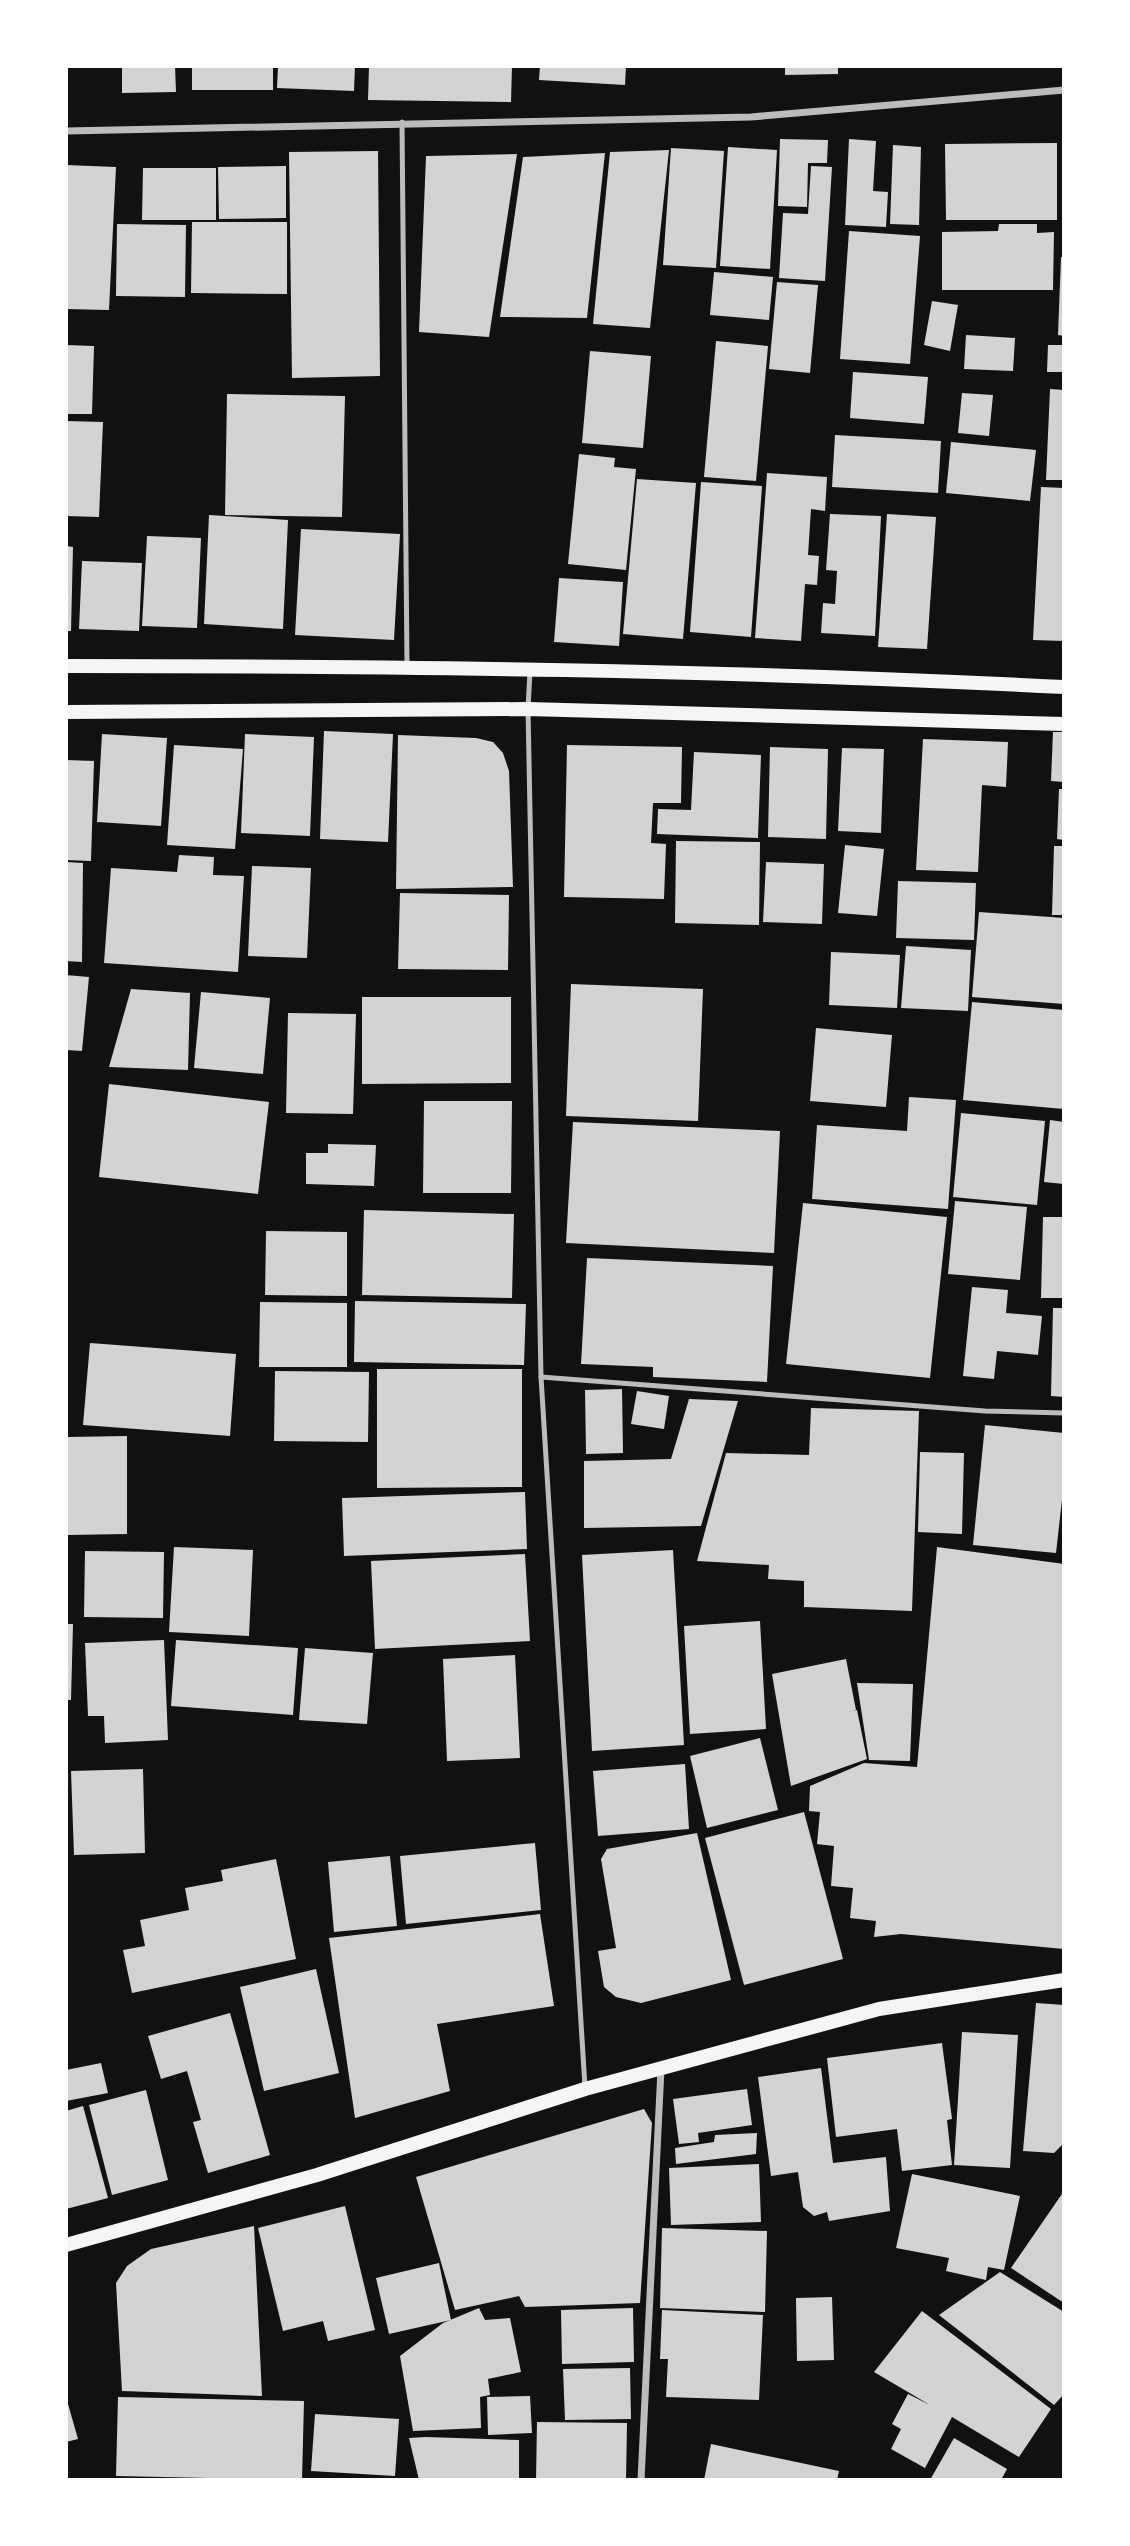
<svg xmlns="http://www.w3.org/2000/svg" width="1130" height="2546" font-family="Inter,sans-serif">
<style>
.building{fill:#d3d3d3}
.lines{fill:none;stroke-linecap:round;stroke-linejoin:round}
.service{stroke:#bcbcbc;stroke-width:5}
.minor{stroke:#bcbcbc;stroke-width:7}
.secondary{stroke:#f5f5f5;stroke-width:14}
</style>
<rect width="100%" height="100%" fill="#111"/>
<g class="building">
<path d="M122,66H175L176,92L122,93Z"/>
<rect x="192" y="66" width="81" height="24"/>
<path d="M278,66H355L354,91L277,88Z"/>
<path d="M369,66H512L511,102L368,100Z"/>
<path d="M540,66H626L625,85L539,80Z"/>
<path d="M785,66H838V74L785,75Z"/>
<path d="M780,139L828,140L827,163H808L807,207L778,206Z"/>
<path d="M849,139L876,141L873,191L888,192L886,227L845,225Z"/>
<path d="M1057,143V220H946L945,144Z"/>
<path d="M893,145L921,147L919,225L890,224Z"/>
<path d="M728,147L777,150L770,269L720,266Z"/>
<path d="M671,148L724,151L716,268L663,265Z"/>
<path d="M669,150L650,328L593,324L610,152Z"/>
<path d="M378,151L380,376L292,378L289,152Z"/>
<path d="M605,153L587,318L500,317L523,157Z"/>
<path d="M517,154L489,337L419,332L426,156Z"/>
<path d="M66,165L116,167L109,310L66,309Z"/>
<path d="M286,166V218L219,219L218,167Z"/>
<path d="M811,166L832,167L825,281L779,278L783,213L808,214Z"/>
<path d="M143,168H216V220H142Z"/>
<path d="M192,222H287V294L191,293Z"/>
<path d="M117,224L186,225L185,297L116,296Z"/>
<path d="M999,224H1037V233L1054,232L1053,290H942V232L998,231Z"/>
<path d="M849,231L920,236L910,364L840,359Z"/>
<path d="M1061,257H1064V336L1058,335Z"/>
<path d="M714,272L773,277L769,320L710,315Z"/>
<path d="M777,282L818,285L810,373L769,369Z"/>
<path d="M932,301L958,305L950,351L924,345Z"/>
<path d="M966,335L1015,338L1013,371L964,369Z"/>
<path d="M716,341L768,346L756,481L704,477Z"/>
<path d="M66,345L94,346L92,414H66Z"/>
<path d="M1048,345H1064V372H1047Z"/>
<path d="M590,351L651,356L643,448L582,443Z"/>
<path d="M853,372L928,377L924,424L850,418Z"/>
<path d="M1050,389L1064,390V480H1046Z"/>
<path d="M962,393L993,395L989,436L958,433Z"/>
<path d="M227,394L345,396L342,517L225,515Z"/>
<path d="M66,421L103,422L99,517L66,516Z"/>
<path d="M835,435L941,441L938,493L832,487Z"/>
<path d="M951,442L1036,450L1030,501L946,493Z"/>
<path d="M579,454L615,458L614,467L636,469L626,570L568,564Z"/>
<path d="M767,473L827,477L825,511L811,509L808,555L819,556L817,585L805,584L801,641L755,638Z"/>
<path d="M637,479L696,483L683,639L623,634Z"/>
<path d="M701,482L762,486L751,637L690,632Z"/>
<path d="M1041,487L1064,488V641L1033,640Z"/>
<path d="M830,514L881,516L875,636L821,633L823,603L835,604L837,571L826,570Z"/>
<path d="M887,514L936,517L927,649L878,647Z"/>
<path d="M209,515L288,520L283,629L204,624Z"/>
<path d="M301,529L400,534L394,640L295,635Z"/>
<path d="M147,536L201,538L197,628L142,626Z"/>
<path d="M66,546L73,547L71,631H66Z"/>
<path d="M82,561L142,563L139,631L79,629Z"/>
<path d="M559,578L623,582L619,646L554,642Z"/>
<path d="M324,731L393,734L388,842L320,839Z"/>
<path d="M1053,732H1064V782L1051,781Z"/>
<path d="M102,734L167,738L161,826L97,822Z"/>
<path d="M245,734L314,737L310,836L241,833Z"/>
<path d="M398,735L476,738L493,742L503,753L509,771L513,887L396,889Z"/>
<path d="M923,739L1008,742L1006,787L982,785L978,872L916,870Z"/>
<path d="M174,745L243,749L235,849L167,845Z"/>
<path d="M567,745L682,747L681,803H653L651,843L666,844L664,899L564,897Z"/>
<path d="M770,747L828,749L826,839L768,837Z"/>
<path d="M842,748L884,749L881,833L838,831Z"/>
<path d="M694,752L761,755L758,838L657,834L658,809L691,810Z"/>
<path d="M66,760L94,761L91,861L66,860Z"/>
<path d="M1059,789H1064V840L1057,839Z"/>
<path d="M676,841L760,842L759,925L675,923Z"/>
<path d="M845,845L884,849L877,916L838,913Z"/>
<path d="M1054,846H1064V915H1052Z"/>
<path d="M179,855L214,857L213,875L244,876L238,972L104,963L111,868L177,872Z"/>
<path d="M66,862L83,863L82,962L66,961Z"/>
<path d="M766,862L824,864L822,924L763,922Z"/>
<path d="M252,866L311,868L307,958L248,956Z"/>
<path d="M898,881L976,883L974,940L896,938Z"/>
<path d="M400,893L509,895L508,970L398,969Z"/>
<path d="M979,912L1064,918V1004L972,997Z"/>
<path d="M906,946L971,950L968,1011L901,1008Z"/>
<path d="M831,952L900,955L897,1008L829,1005Z"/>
<path d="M66,975L89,977L82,1051L66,1050Z"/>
<path d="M571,984L703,989L698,1121L566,1116Z"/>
<path d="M131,989L190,993L188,1070L109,1067Z"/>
<path d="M201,992L270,998L263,1074L194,1068Z"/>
<path d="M362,997H511V1083L362,1084Z"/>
<path d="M972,1002L1064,1010V1109L963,1100Z"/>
<path d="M288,1013L356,1014L353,1114L286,1113Z"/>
<path d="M816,1028L892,1035L886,1107L810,1101Z"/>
<path d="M109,1084L269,1102L258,1194L99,1177Z"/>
<path d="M909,1097L956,1100L948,1209L812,1199L817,1125L907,1131Z"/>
<path d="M424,1101H512L511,1193H423Z"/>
<path d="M961,1113L1045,1121L1037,1205L953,1197Z"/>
<path d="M1050,1120L1064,1122V1184L1044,1182Z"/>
<path d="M573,1122L780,1131L774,1253L566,1243Z"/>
<path d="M328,1144L376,1145L374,1186L306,1184V1153H328Z"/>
<path d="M955,1201L1027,1207L1020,1280L948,1274Z"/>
<path d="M803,1203L947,1217L930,1378L786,1364Z"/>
<path d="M364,1210L514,1214L512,1298L362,1295Z"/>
<path d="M1043,1217H1064V1298H1041Z"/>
<path d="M266,1231L347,1232V1296L265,1295Z"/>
<path d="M587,1258L773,1266L767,1382L653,1377V1367L581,1364Z"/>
<path d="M972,1287L1008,1290L1006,1313L1042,1316L1038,1355L997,1351L994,1379L963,1376Z"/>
<path d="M355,1301L526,1304L524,1365L354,1362Z"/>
<path d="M260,1302L347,1303V1367H259Z"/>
<path d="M1053,1308H1064V1397L1051,1396Z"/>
<path d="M90,1343L236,1354L230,1436L83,1425Z"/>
<path d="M377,1369H522V1487L377,1488Z"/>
<path d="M275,1371L369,1372L368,1442L274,1441Z"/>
<path d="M622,1389L623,1453L586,1454L585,1390Z"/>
<path d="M637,1391L669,1396L664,1429L631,1424Z"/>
<path d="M689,1399L738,1401L701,1526L584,1528V1461L671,1459Z"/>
<path d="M811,1408L919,1411L912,1611L804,1607V1581L768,1579L769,1565L697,1561L726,1453L809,1455Z"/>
<path d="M985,1425L1064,1433V1482L1056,1553L973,1545Z"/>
<path d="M127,1436V1534L68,1535V1437Z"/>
<path d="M920,1452L964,1453L962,1534L918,1532Z"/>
<path d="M525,1492L527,1549L344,1556L342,1498Z"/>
<path d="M174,1547L253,1550L249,1636L169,1632Z"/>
<path d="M937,1547L1064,1564V1949L901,1934L874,1937L876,1921L850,1918L853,1888L831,1886L834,1846L817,1844L820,1812L809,1811L810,1786L864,1763L917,1767Z"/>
<path d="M673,1550L684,1745L592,1751L582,1555Z"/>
<path d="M85,1551L164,1552L163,1618L84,1617Z"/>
<path d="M525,1554L530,1641L375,1649L371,1561Z"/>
<path d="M760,1621L766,1729L690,1734L684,1626Z"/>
<path d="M66,1624H73L71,1700H66Z"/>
<path d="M164,1640L168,1740L105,1743L104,1716H88L85,1643Z"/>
<path d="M176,1640L298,1648L293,1715L171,1706Z"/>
<path d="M305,1648L373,1653L367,1724L299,1720Z"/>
<path d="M515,1655L520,1758L447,1761L443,1659Z"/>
<path d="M846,1659L856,1710L848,1712L857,1710L867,1759L791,1786L772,1674Z"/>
<path d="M857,1683L913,1684L910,1761L869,1760Z"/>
<path d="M760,1738L778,1810L707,1828L690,1756Z"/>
<path d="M685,1764L689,1829L598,1836L593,1771Z"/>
<path d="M143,1769L145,1853L74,1855L71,1771Z"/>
<path d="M804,1812L843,1959L744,1985L705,1838Z"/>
<path d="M697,1833L731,1980L641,2003L616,1997L604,1987L598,1951L616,1948L601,1859L607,1849Z"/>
<path d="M535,1843L541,1910L406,1924L400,1856Z"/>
<path d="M390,1856L397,1926L334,1932L328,1862Z"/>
<path d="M276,1859L296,1959L132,1993L123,1950L145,1946L140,1920L189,1910L185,1888L223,1881L221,1870Z"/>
<path d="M540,1914L554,2006L437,2024L450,2091L355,2118L329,1938Z"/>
<path d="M316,1969L339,2073L264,2091L240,1987Z"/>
<path d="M1036,2003L1064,2005V2143L1054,2153L1023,2151Z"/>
<path d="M230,2013L270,2155L208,2173L193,2122L201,2120L187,2071L161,2079L148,2036Z"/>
<path d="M962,2032L1018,2035L1010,2168L954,2165Z"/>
<path d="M942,2043L952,2119L947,2120L952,2165L902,2171L897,2129L836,2137L827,2058Z"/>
<path d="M101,2063L108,2093L66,2101V2070Z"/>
<path d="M821,2068L833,2163L886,2157L890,2211L829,2221L827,2212L814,2216L803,2207L798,2172L771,2176L758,2077Z"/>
<path d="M747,2089L752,2125L698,2133L699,2142L679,2144L673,2099Z"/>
<path d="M146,2090L168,2180L112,2195L89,2105Z"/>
<path d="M83,2106L108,2198L66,2209V2111Z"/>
<path d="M644,2109L652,2123L640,2303L525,2307L519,2296L455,2310L416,2177Z"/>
<path d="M757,2133L756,2154L676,2164L675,2148L714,2142L715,2135Z"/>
<path d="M759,2164L761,2222L671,2225L669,2168Z"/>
<path d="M912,2174L1020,2196L1004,2270L988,2267L986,2280L946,2271L949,2258L896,2248Z"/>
<path d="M1064,2191V2303L1011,2268Z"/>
<path d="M345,2206L375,2330L328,2341L323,2321L283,2331L258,2228Z"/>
<path d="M254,2226L262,2396L122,2391L116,2283L127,2266L151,2249Z"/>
<path d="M662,2228L767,2231L765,2312L660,2308Z"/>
<path d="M439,2263L451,2320L389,2334L376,2278Z"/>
<path d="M1000,2272L1064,2312V2394L1054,2405L939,2315Z"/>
<path d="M832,2297L834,2360L797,2361L796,2298Z"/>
<path d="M479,2308L485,2320L510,2318L521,2372L488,2379L490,2395L480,2397L481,2428L413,2431L400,2356L443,2323Z"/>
<path d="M633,2308L634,2362L562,2364L561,2310Z"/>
<path d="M662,2310L763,2315L759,2400L666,2397L668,2359H660Z"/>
<path d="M922,2311L1051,2409L1019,2457L952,2417L925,2468L891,2449L901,2429L892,2424L908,2394L930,2405L874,2372Z"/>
<path d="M630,2368L631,2419L565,2420L563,2369Z"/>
<path d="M530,2396L532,2433L488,2435L487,2397Z"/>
<path d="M66,2397L78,2439L66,2442Z"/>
<path d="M118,2397L304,2401L302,2480L116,2476Z"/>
<path d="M315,2414L399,2419L395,2476L311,2471Z"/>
<path d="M537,2422L627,2423L626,2480H536Z"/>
<path d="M426,2437L519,2440V2480H419L409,2438Z"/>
<path d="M954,2438L1007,2469L1001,2480H930Z"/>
<path d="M711,2444L839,2471L837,2480H704Z"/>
</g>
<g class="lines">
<g class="service">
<path d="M402,122L407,665"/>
<path d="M530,671L528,709L541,1377L585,2087"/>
<path d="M541,1377L985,1411L1064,1413"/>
</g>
<g class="minor">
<path d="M66,131L751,117L1064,90"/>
<path d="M641,2480L661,2069"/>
</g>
<g class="secondary">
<path d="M66,666C399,666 731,670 1064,687"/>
<path d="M66,712L528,709L1064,724"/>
<path d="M66,2245L317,2175L585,2089L879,2009L1064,1980"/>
</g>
</g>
<rect width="1130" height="2546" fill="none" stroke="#ffffff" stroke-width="136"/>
</svg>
